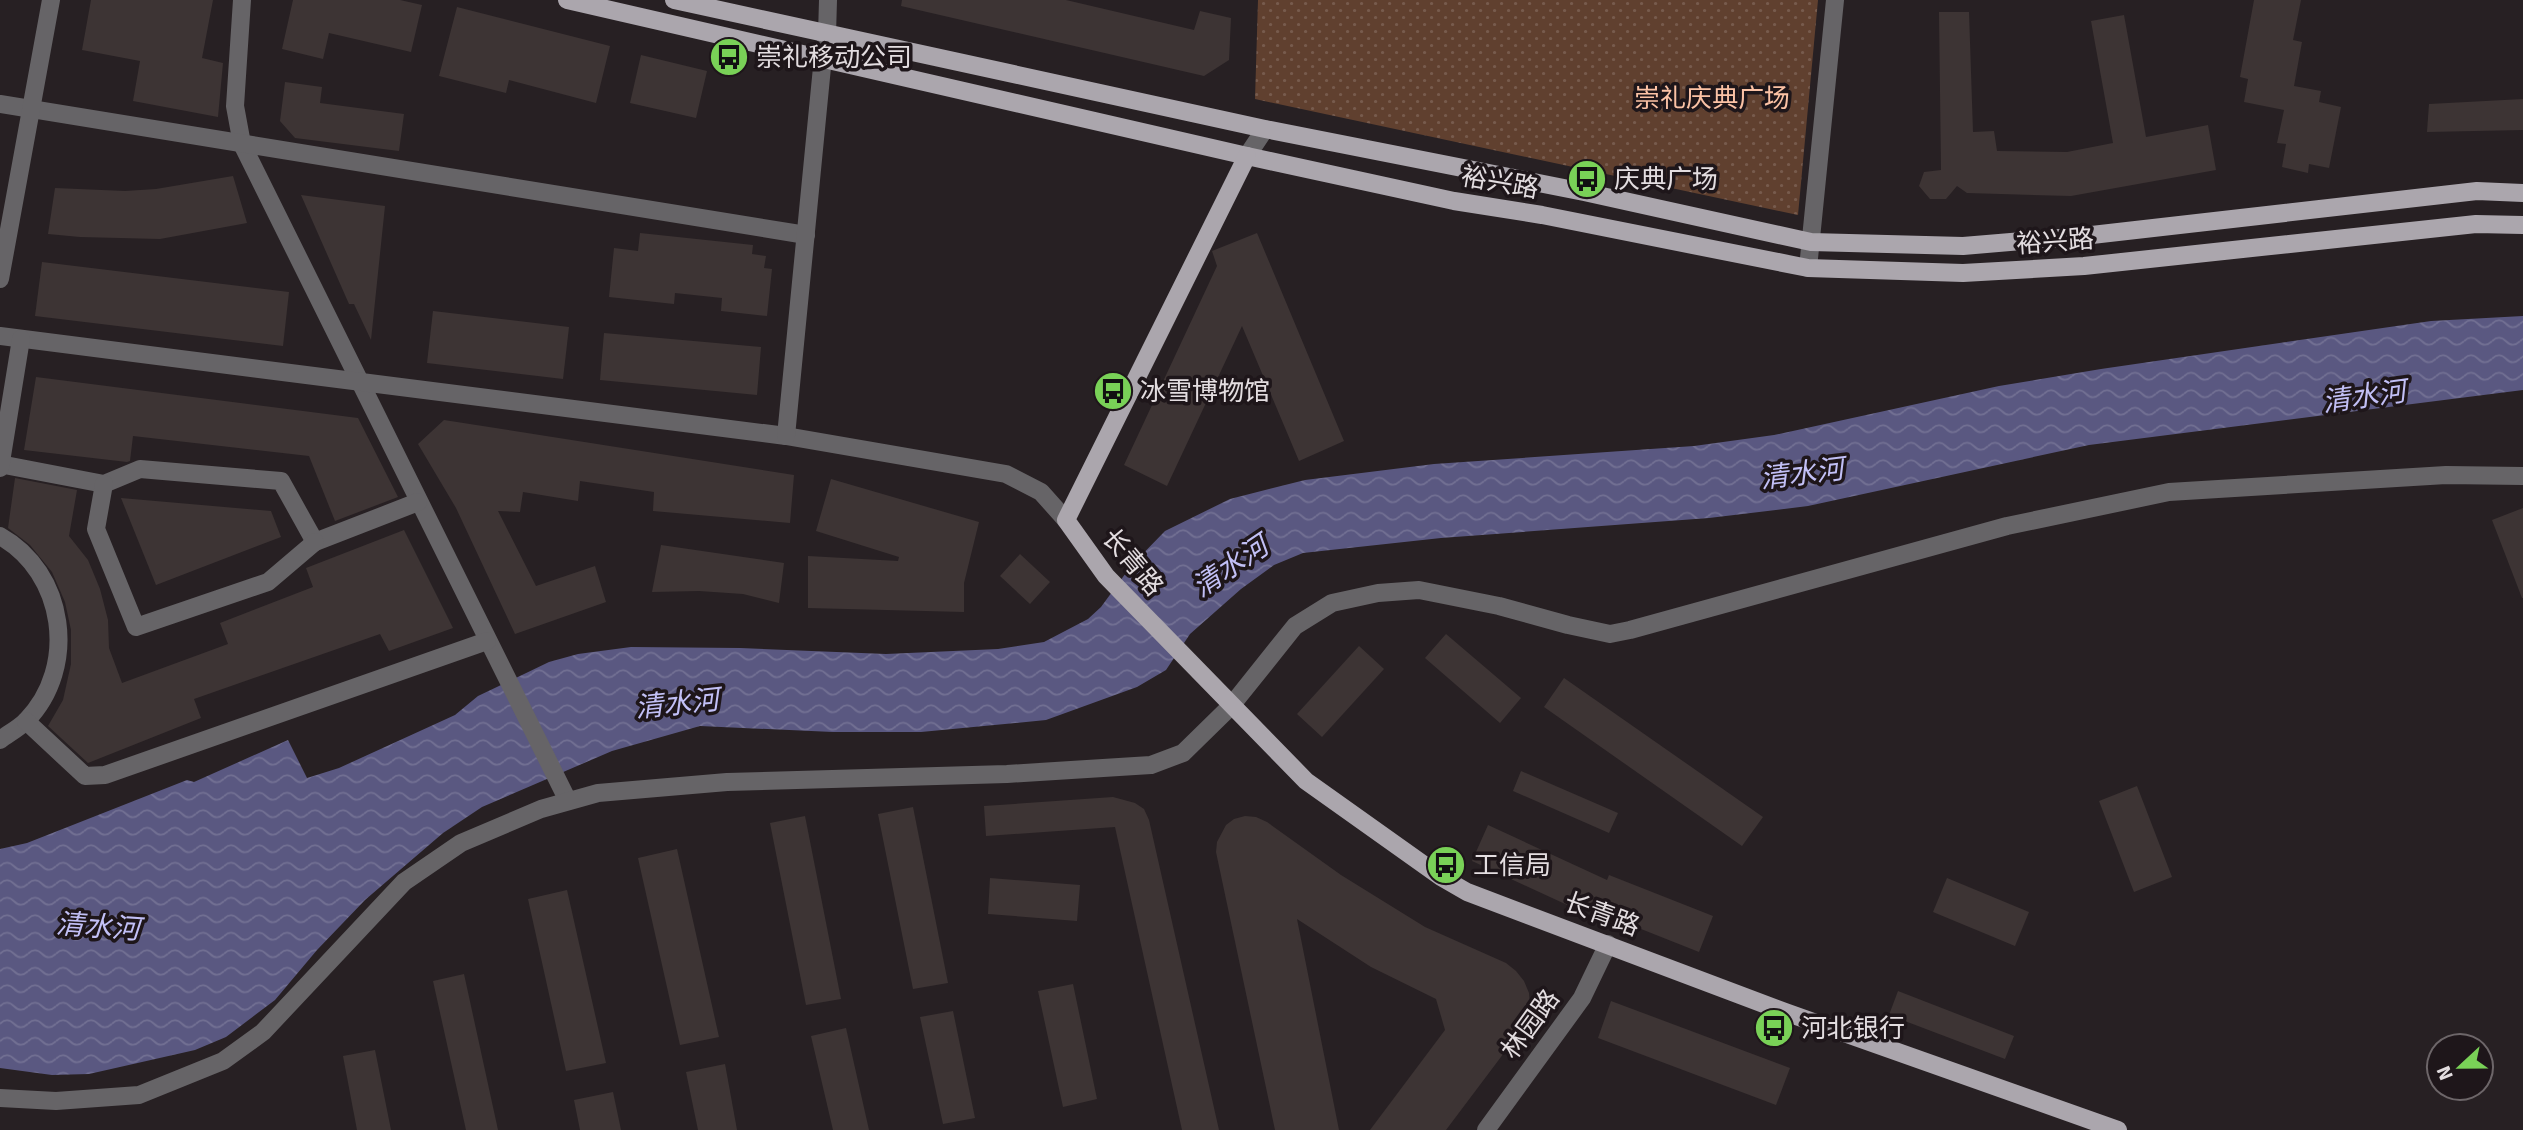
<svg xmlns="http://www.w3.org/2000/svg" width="2523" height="1130" font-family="Signika,'Noto Sans SC',sans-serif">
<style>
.green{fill:url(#green-dots)}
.water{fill:url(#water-waves)}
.building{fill:#3d3434}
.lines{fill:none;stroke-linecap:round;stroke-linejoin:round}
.minor{stroke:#666467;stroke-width:18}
.major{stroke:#aba6ad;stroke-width:18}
.labels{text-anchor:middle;stroke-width:7;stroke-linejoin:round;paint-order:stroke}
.poi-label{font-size:26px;fill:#e3dde0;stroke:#1e161a;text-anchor:start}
.park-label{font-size:26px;fill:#fbc2a5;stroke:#1e161a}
.street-label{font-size:26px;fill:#e3dde0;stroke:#1e161a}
.water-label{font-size:28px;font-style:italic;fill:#c2c0f6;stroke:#1e161a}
</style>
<defs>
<pattern id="green-dots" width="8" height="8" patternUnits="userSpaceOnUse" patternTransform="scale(1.75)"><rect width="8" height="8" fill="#60402f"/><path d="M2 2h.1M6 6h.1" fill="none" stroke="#775b4d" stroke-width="1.8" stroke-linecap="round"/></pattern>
<pattern id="water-waves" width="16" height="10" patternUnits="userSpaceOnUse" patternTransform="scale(1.75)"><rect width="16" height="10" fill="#5a5881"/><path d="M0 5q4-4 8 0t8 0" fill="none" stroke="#727093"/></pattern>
</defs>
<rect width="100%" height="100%" fill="#272023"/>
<path class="green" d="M1258,0H1818L1798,215L1255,99Z"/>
<path class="water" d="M2523,316V390L2089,445L1808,506L1709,518L1441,538L1303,553L1274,565L1241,589L1190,634L1166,670L1137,687L1046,720L921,732H833L700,726L612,751L482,807L443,833L365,900L317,950L275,1000L226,1037L195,1050L89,1074L52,1075L0,1068V849L27,843L187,780L194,782L288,740L307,778L339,768L455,715L478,696L549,662L578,654L631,647L740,648L886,654L998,649L1044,642L1088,619L1101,607L1131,566L1165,531L1230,499L1305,480L1434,464L1694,446L1774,435L1999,386L2101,369L2431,321Z"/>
<g class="building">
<path d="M91,0H213L202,58L223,63L218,117L133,101L140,61L82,50Z"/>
<path d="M293,0H400L422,5L411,52L329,33L323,59L282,49Z"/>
<path d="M902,0H1066L1194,30L1200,11L1231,18L1229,60L1204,76L901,6Z"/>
<path d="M2254,0H2301L2293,40L2302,42L2294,86L2321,91L2319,102L2341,107L2329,168L2309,164L2308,173L2282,167L2286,144L2277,143L2284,110L2244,102L2248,79L2240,77Z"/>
<path d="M457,7L610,46L596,103L509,80L506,93L439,76Z"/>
<path d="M1939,12H1969L1973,132L1994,131L1997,151L2067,152L2113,143L2091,21L2124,15L2146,137L2208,125L2216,170L2071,196L1967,193L1957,186L1946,199H1930L1919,186L1924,172L1941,170Z"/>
<path d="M641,55L707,71L696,118L630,103Z"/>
<path d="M285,82L322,87L320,103L404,114L399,151L295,138L280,121Z"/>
<path d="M2523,99V130L2427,132L2429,104Z"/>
<path d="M233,176L247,223L160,239L80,237L48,234L55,188L125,191L156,189Z"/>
<path d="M301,195L385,206L371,340L354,304H349Z"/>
<path d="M640,233L753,245L752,254L766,256L764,268L772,269L767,316L721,311L722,298L675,293L674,304L609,297L614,248L638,251Z"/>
<path d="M1257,233L1344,441L1299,461L1242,326L1167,486L1124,465L1217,266L1212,251Z"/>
<path d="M42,262L289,292L283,346L35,316Z"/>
<path d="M433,311L569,327L563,379L427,363Z"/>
<path d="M604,333L761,347L757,395L600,380Z"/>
<path d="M36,377L358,418L398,497L335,521L309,456L133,436L130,461L127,462L24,450Z"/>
<path d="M444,420L794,475L790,523L653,511L654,492L580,481L578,501L523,492L520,512L498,511L536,586L595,566L606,602L515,634L456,508L418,444Z"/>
<path d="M15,478L77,490L69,536L88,560L100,589L108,620L109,648L122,683L228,644L220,623L313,587L306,568L404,530L453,628L389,651L380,634L194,699L201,718L88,763L48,726L63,700L71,664V630L65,602L52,572L30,545L8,528Z"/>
<path d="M831,479L979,522L964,583V612L808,608V556L898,561L899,557L816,531Z"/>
<path d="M121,498L271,511L281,537L156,585Z"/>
<path d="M2523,508V598H2522L2492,520Z"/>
<path d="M661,545L784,563L779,603L743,594L699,591L652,592Z"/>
<path d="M1020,554L1050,582L1030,604L1000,576Z"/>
<path d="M1446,634L1521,698L1500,723L1425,658Z"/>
<path d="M1359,646L1384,669L1322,737L1297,714Z"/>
<path d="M1564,678L1763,817L1742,846L1544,707Z"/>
<path d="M1521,771L1618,813L1609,833L1513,791Z"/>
<path d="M2137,786L2172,877L2134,892L2099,801Z"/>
<path d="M1113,797L1135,803L1144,809L1149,820L1219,1130H1182L1115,827L986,836L984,806Z"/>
<path d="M913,807L948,983L913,989L878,814Z"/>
<path d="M805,816L841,999L806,1005L770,823Z"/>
<path d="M1245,816L1256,817L1267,822L1341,875L1425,927L1506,963L1516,971L1524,981L1529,993L1530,1005L1528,1018L1522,1029L1446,1130H1370L1445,1030L1436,999L1371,967L1297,919L1339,1130H1275L1216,852L1217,842L1226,825L1234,819Z"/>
<path d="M1488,825L1607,880L1609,875L1713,916L1699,952L1578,904L1576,909L1472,861Z"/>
<path d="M677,849L719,1037L680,1045L638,858Z"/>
<path d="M990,878L1080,885L1077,921L988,914Z"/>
<path d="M1947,878L2029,912L2015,946L1933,912Z"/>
<path d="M567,890L606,1063L566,1071L528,899Z"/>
<path d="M464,974L498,1130H466L433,981Z"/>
<path d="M1073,984L1097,1099L1063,1107L1038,991Z"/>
<path d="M1898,991L2014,1036L2005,1059L1889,1015Z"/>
<path d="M1611,1001L1790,1068L1776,1105L1598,1038Z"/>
<path d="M953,1011L975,1118L943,1124L920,1017Z"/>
<path d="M846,1028L869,1130H833L811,1036Z"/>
<path d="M375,1050L391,1130H357L343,1056Z"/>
<path d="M725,1064L737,1130H698L686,1072Z"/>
<path d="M613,1092L621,1130H580L574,1100Z"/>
</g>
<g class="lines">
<g class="minor">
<path d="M242,0L235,106L242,144L568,801"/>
<path d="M0,104L806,235"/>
<path d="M1247,156L1265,129"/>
<path d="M1808,268L1835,0"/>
<path d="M0,279L51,0"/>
<path d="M0,336L786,436L1006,474L1041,492L1066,520"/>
<path d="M786,436L823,57L827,35L828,0"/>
<path d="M0,464L104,484L140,469L281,481L315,542L418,502"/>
<path d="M0,468L21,339"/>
<path d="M104,484L96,529L136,627L268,582L315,542"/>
<path d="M0,536C65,572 79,667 26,721C19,728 8,734 0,740"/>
<path d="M26,721L85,776L105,775L487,641"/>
<path d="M0,1098L56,1101L139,1095L223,1061L263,1032L404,882L461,843L541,809L598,793L727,782L1007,774L1151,765L1183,753L1231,706L1295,626L1332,603L1378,593L1419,590L1499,606L1568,625L1610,634L1630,630L2007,526L2169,492L2446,475L2523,476"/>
<path d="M1486,1130L1582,998L1608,944"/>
</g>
<g class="major">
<path d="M567,0L1247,156L1454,201L1542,215L1808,268L1963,273L2084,266L2476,224L2523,225"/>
<path d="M674,0L1265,129L1584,192L1811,242L1963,246L2083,236L2477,191L2523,193"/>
<path d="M1247,156L1066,520L1106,576L1306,781L1441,877L1467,892L1785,1012L2118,1130"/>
</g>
</g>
<defs>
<g id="bus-disc" transform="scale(2.0125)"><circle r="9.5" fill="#79d157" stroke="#1e161a"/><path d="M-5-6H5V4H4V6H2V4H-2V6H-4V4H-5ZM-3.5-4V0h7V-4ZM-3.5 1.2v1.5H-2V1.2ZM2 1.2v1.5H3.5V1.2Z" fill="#111"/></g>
</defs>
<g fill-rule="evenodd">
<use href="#bus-disc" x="729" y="57"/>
<use href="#bus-disc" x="1587" y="179"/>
<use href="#bus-disc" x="1113" y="391"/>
<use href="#bus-disc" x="1446" y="865"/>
<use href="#bus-disc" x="1774" y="1028"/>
</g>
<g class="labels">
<g class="poi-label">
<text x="756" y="66">崇礼移动公司</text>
<text x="1614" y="188">庆典广场</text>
<text x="1140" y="400">冰雪博物馆</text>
<text x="1473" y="874">工信局</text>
<text x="1801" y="1037">河北银行</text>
</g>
<g class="park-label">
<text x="1712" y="107">崇礼庆典广场</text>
</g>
<g class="street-label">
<text transform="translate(1500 182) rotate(10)" y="9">裕兴路</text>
<text transform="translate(2055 241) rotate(-4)" y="9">裕兴路</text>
<text transform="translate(1133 562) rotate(50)" y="9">长青路</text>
<text transform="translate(1602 914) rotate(20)" y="9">长青路</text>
<text transform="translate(1530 1024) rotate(-54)" y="9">林园路</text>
</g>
<g class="water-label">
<text transform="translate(2364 396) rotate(-8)" y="10">清水河</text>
<text transform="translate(1802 473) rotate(-7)" y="10">清水河</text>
<text transform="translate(1230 566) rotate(-34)" y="10">清水河</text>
<text transform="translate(677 703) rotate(-6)" y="10">清水河</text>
<text transform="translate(98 926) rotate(4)" y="10">清水河</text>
</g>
</g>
<g transform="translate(2460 1067) rotate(248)"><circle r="33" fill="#1e161a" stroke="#6d6669" stroke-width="2"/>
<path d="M0-5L12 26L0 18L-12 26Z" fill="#79d157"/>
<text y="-10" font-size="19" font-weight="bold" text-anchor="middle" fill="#e3dde0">N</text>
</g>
</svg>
